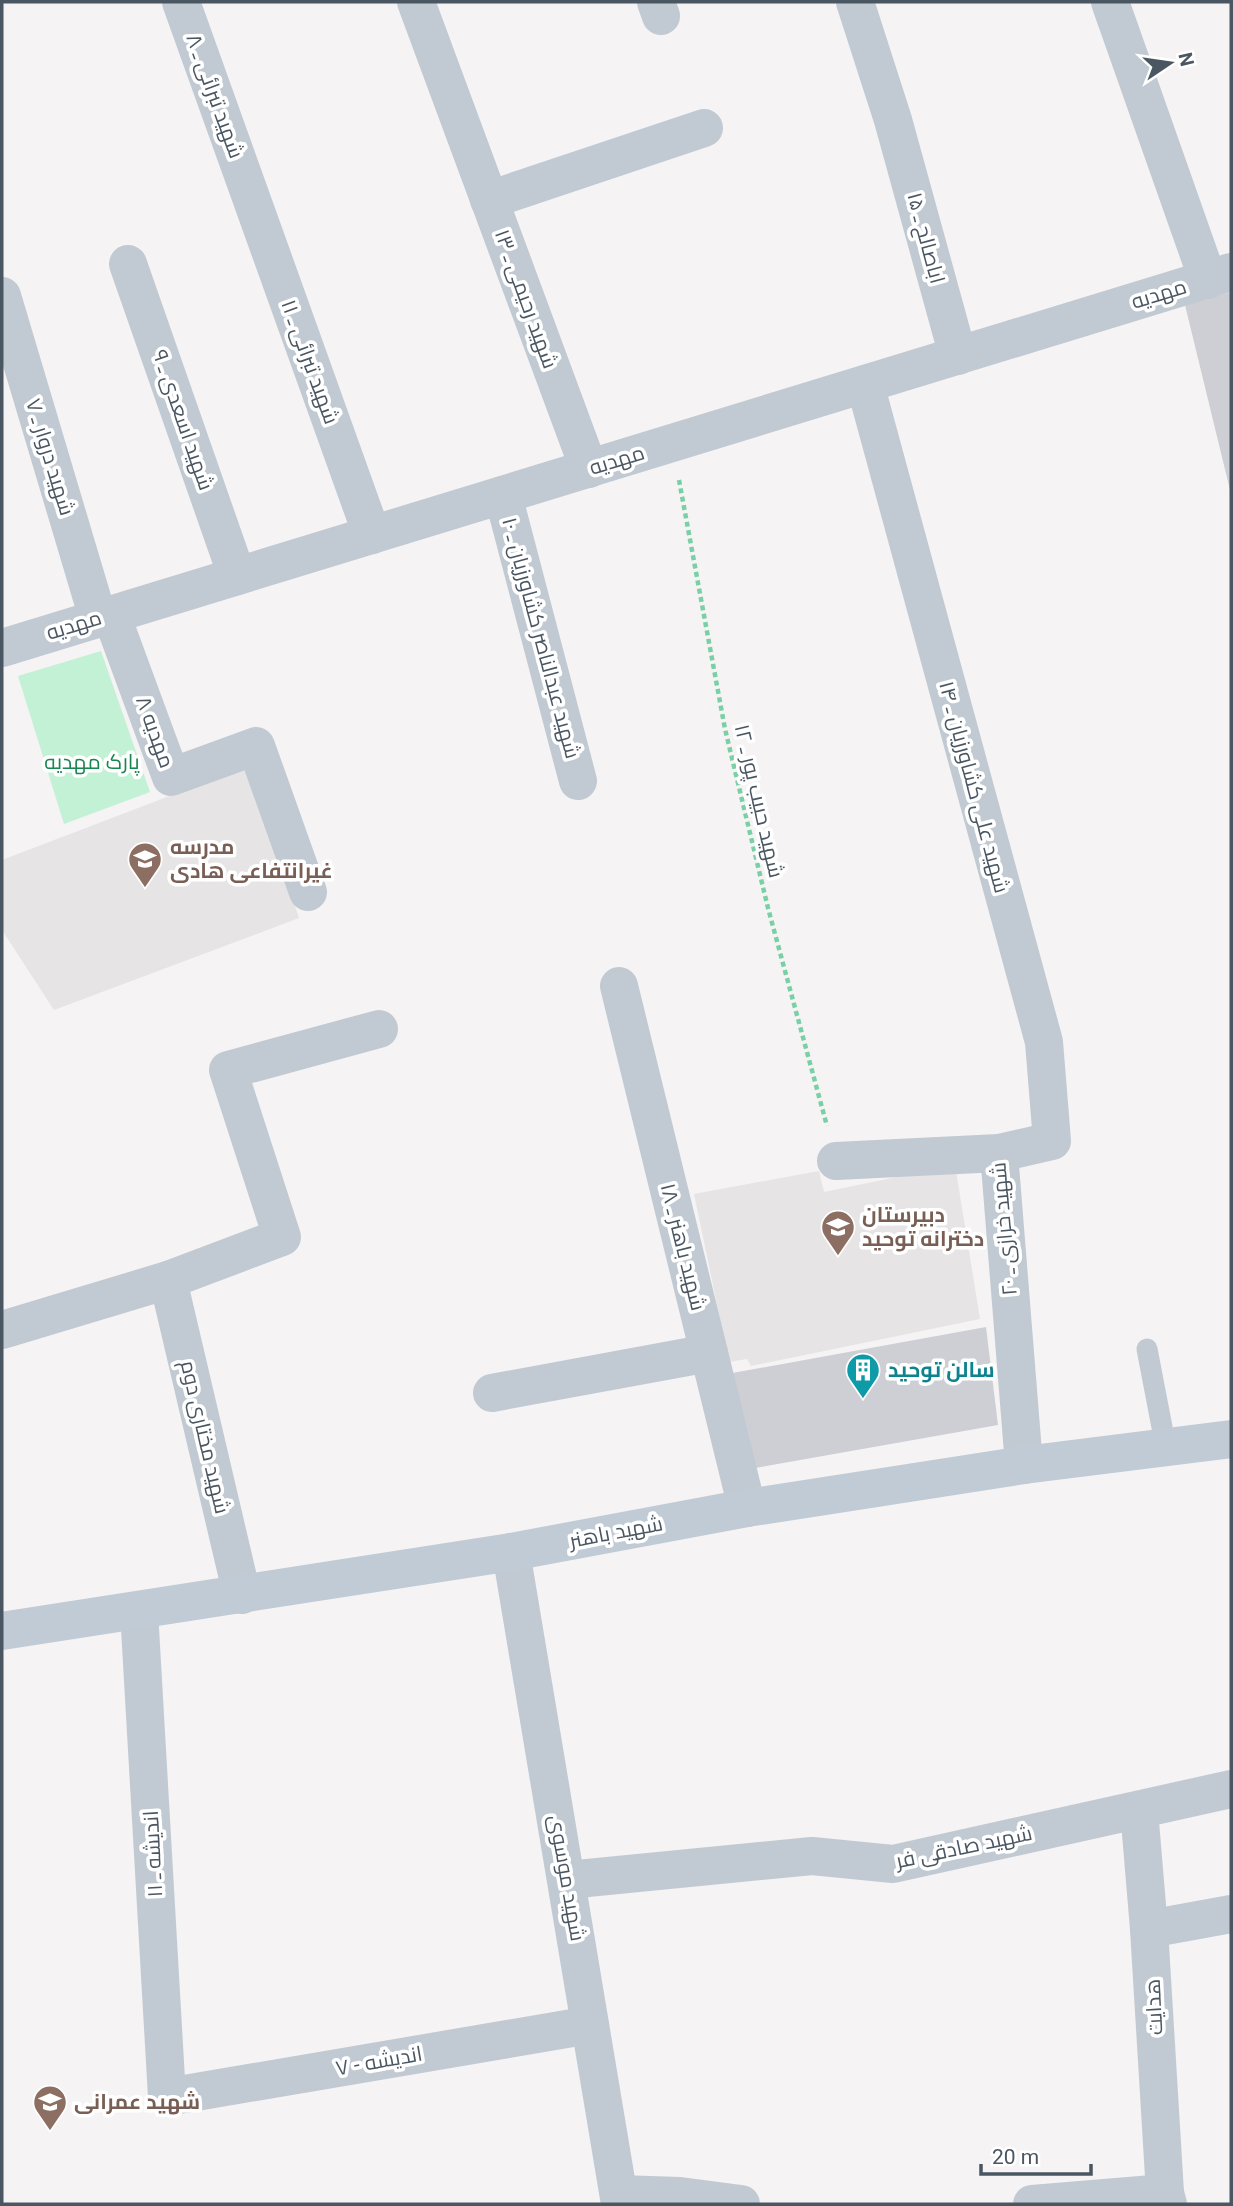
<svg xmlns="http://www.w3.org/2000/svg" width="1233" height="2206" font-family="Roboto,Cairo,sans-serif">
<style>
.education{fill:#e6e4e5}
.green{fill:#c3f1d5}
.building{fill:#cdcfd5}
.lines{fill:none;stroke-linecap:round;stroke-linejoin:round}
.path{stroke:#7ad0a6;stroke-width:4.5;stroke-dasharray:5 3.5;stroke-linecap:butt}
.service{stroke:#c1cad2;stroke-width:21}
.minor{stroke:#c1cad2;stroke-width:38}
.tertiary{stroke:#c1cad2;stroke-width:38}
.secondary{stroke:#c1cbd6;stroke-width:38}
.labels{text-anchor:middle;stroke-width:7;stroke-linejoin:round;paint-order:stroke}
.street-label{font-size:21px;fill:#4a5661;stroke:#fff}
.park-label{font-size:21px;fill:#17864f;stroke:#fff}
.education-label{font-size:21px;font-weight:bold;fill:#785e54;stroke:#fff;text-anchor:start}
.culture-label{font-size:21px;font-weight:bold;fill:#0d838f;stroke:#fff;text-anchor:start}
</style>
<rect width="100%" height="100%" fill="#f5f3f3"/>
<g class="education">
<path d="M248,766L299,918L54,1010L2,930V860Z"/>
<path d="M955,1165L980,1319L751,1366L747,1359L729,1362L694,1194L819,1171L824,1192Z"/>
</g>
<path class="green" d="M101,651L150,792L64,824L18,676Z"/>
<g class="building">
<path d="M1231,292V490H1230L1185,305Z"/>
<path d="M986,1327L998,1425L744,1470L727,1374Z"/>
</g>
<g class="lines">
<path class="path" d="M679,480L725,729L768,908L827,1126"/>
<path class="service" d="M1147,1349L1166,1448"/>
<g class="minor">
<path d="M181,2L372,535"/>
<path d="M416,2L589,469"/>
<path d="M656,2L661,16"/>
<path d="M855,2L893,120L958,356"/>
<path d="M1110,2L1208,280"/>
<path d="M489,200L704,128"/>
<path d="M128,264L237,576"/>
<path d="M2,296L98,618"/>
<path d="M865,384L1044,1042L1052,1141L999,1153"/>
<path d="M503,495L578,781"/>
<path d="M111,614L171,777L256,746L308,892"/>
<path d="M619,986L747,1508"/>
<path d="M836,1161L999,1153L1024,1465"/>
<path d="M168,1280L242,1595"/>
<path d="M2,1330L168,1280L282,1237L228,1070L379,1029"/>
<path d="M492,1393L709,1353"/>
<path d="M511,1552L620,2204"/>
<path d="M139,1611L167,2097L590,2025"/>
<path d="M1139,1810L1149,1929L1165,2193L1168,2204"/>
<path d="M567,1880L812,1856L893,1864L1231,1789"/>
<path d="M1149,1929L1231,1914"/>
<path d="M620,2194L680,2196L741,2204"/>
<path d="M1032,2204L1165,2193"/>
</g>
<path class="tertiary" d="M2,648L1231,272"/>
<path class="secondary" d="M2,1631L511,1552L747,1508L1024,1465L1231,1439"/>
</g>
<defs>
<g id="school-pin" transform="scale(1.75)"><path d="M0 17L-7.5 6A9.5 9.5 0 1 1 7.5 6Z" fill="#8d6e63" stroke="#fff"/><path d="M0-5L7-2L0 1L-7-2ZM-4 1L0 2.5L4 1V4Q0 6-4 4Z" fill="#fff"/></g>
<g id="building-pin" transform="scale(1.75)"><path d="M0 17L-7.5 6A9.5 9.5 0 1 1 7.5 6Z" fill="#0f9aa8" stroke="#fff"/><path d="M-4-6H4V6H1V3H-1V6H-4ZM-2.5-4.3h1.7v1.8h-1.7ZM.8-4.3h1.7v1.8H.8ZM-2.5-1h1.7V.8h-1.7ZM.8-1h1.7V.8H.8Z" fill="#fff"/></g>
</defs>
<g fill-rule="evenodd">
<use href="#school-pin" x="145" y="859"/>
<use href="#school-pin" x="838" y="1227"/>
<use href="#building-pin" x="863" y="1370"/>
<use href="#school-pin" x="50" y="2102"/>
</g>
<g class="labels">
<g class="street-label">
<text transform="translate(215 96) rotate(70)" y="7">شهید تبرائی ـ ۸</text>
<text transform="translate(926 238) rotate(75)" y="7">اباصالح ـ ۱۵</text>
<text transform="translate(1159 294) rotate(-17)" y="7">مهدیه</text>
<text transform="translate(526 299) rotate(70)" y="7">شهید رحیمی ـ ۱۳</text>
<text transform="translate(310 362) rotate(70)" y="7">شهید تبرائی ـ ۱۱</text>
<text transform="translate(183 420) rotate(71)" y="7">شهید اسعدی ـ ۹</text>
<text transform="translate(50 457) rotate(73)" y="7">شهید دروار ـ ۷</text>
<text transform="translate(617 460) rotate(-17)" y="7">مهدیه</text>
<text transform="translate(74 625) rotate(-17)" y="7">مهدیه</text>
<text transform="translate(541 638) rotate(75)" y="7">شهید عبدالناصر کشاورزیان ـ ۱۰</text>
<text transform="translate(155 732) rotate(70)" y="7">مهدیه ۸</text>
<text transform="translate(974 787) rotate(75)" y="7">شهید علی کشاورزیان ـ ۱۴</text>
<text transform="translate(759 801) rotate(77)" y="7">شهید حبیب پور ـ ۱۲</text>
<text transform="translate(1004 1229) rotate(-95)" y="7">شهید خرازی ـ ۲۰</text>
<text transform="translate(683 1247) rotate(76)" y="7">شهید باهنر ـ ۱۸</text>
<text transform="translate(205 1437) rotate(77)" y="7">شهید مختاری دوم</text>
<text transform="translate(616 1532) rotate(-11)" y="7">شهید باهنر</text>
<text transform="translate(964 1847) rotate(-12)" y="7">شهید صادقی فر</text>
<text transform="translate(153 1854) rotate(-93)" y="7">اندیشه ـ ۱۱</text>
<text transform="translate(567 1878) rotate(80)" y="7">شهید موسوی</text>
<text transform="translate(1154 2007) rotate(-93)" y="7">هدایت</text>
<text transform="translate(379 2061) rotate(-10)" y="7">اندیشه - ۷</text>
</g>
<g class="park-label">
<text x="92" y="769">پارک مهدیه</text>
</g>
<g class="education-label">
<text x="170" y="854">مدرسه<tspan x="170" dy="24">غیرانتفاعی هادی</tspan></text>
<text x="862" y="1222">دبیرستان<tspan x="862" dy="24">دخترانه توحید</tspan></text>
<text x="74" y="2109">شهید عمرانی</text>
</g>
<g class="culture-label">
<text x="888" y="1377">سالن توحید</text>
</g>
</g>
<rect width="1233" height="2206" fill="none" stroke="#4a5661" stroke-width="7"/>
<g transform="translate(1170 63) rotate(77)" stroke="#ffffff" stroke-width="5" paint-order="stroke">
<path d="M0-5L12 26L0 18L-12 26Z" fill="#4a5661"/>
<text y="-10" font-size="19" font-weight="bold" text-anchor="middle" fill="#4a5661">N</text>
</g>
<path d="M981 2164v10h110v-10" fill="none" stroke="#4a5661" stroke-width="3.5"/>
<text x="992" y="2164" font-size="21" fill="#4a5661" stroke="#ffffff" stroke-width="5" paint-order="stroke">20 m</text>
</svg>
